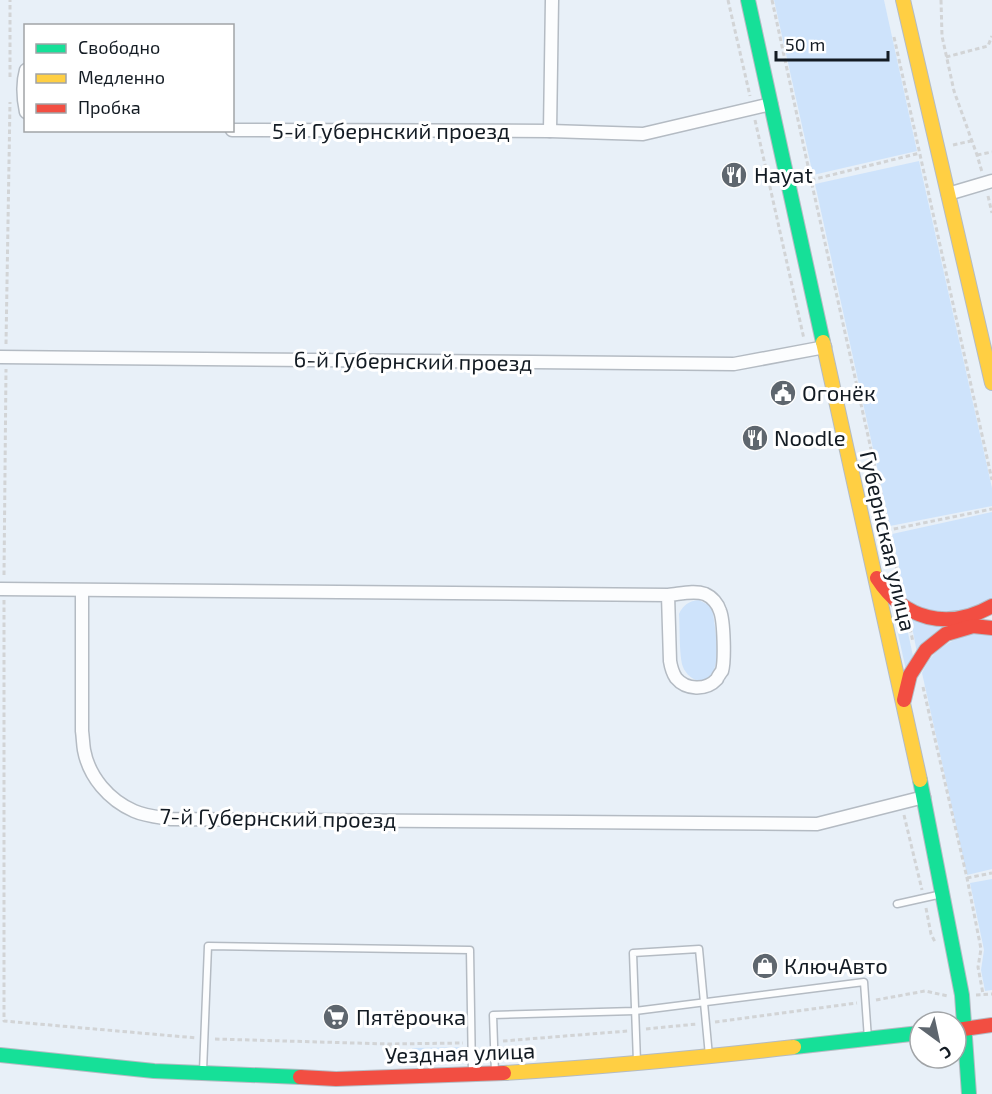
<svg xmlns="http://www.w3.org/2000/svg" width="992" height="1094" font-family="'Exo 2',sans-serif">
<style>
.green{fill:#cee3fb}
.lines{fill:none;stroke-linecap:round;stroke-linejoin:round}
.lane-casing{stroke:#b4bbc3;stroke-width:9}
.street-casing{stroke:#b4bbc3;stroke-width:15}
.fast-casing{stroke:#b4bbc3;stroke-width:16}
.slow-casing{stroke:#b4bbc3;stroke-width:16}
.jam-casing{stroke:#b4bbc3;stroke-width:16}
.path{stroke:#d2d4d6;stroke-width:3;stroke-dasharray:4.5 3;stroke-linecap:butt}
.lane{stroke:#fcfdfe;stroke-width:6}
.street{stroke:#fcfdfe;stroke-width:12}
.fast{stroke:#16e098;stroke-width:14}
.slow{stroke:#ffcf43;stroke-width:14}
.jam{stroke:#f24e42;stroke-width:14}
.labels{text-anchor:middle;stroke-width:6;stroke-linejoin:round;paint-order:stroke}
.street-label{font-size:22px;fill:#131b23;stroke:#fff}
.poi-label{font-size:22px;fill:#131b23;stroke:#fff;text-anchor:start}
</style>
<rect width="100%" height="100%" fill="#e8f0f8"/>
<g class="green">
<path d="M774,0H884L917,151L813,175Z"/>
<path d="M919,161L992,488V506L890,526L815,184Z"/>
<path d="M992,512V598L978,607L949,613L915,607L905,598L892,534Z"/>
<path d="M699,600L710,606L713,613C715,629 727,686 696,680C690,678 685,672 683,667C679,656 680,628 679,614C683,605 689,601 699,600Z"/>
<path d="M892,607L904,614L913,656L906,670Z"/>
<path d="M910,616L951,625L917,653Z"/>
<path d="M975,632L992,633V869L967,875L922,673C933,648 951,640 975,632Z"/>
<path d="M992,879V990L985,991L981,970L984,950L970,883Z"/>
<path d="M466,1047L463,1055L458,1058L421,1060L415,1057L412,1048Z"/>
</g>
<g class="lines">
<g class="lane-casing">
<g id="lane">
<path d="M897,904L942,894"/>
<path d="M637,1062L633,953L699,949L709,1056"/>
<path d="M203,1071L208,946L470,950L472,1074"/>
<path d="M495,1073L493,1015L635,1011L864,982L868,1039"/>
</g>
</g>
<g class="street-casing">
<g id="street">
<path d="M26,70C22,84 23,98 26,112"/>
<path d="M232,130L550,131L643,134L771,104"/>
<path d="M550,131L552,0"/>
<path d="M948,194L992,181"/>
<path d="M0,357L734,364L825,347"/>
<path d="M0,589L668,595L670,661C671,667 672,672 676,678C686,690 706,691 717,679C717,678 721,672 722,671C725,661 724,621 720,611C718,604 712,597 705,594C694,590 680,594 668,595"/>
<path d="M82,591V731C83,738 83,744 84,750C89,777 109,800 134,811C145,816 158,817 171,819L817,824L924,797"/>
</g>
</g>
<g class="fast-casing">
<g id="fast">
<path d="M748,0L823,342"/>
<path d="M920,780L962,995L969,1094"/>
<path d="M794,1047L920,1033"/>
<path d="M0,1055L154,1071L300,1077"/>
</g>
</g>
<g class="slow-casing">
<g id="slow">
<path d="M903,0L992,383"/>
<path d="M823,342L920,780"/>
<path d="M504,1073C601,1067 698,1058 794,1047"/>
</g>
</g>
<g class="jam-casing">
<g id="jam">
<path d="M877,578C904,620 948,631 992,606"/>
<path d="M904,700L910,675L926,650L946,634L973,626L992,628"/>
<path d="M957,1030L992,1025"/>
<path d="M300,1077L336,1079L504,1073"/>
</g>
</g>
<g class="path">
<path d="M728,0L750,96"/>
<path d="M772,0L811,180L889,530"/>
<path d="M941,0L942,36L954,91L977,155L982,172"/>
<path d="M894,37L992,480"/>
<path d="M946,57L988,46L992,36"/>
<path d="M10,77V0"/>
<path d="M755,120L804,339"/>
<path d="M953,145L971,141"/>
<path d="M977,155L992,152"/>
<path d="M811,180L920,153"/>
<path d="M988,196L992,213"/>
<path d="M6,344L10,102"/>
<path d="M4,575L6,369"/>
<path d="M900,584L889,530L992,509"/>
<path d="M4,600V1021L197,1038"/>
<path d="M910,628L913,642"/>
<path d="M923,687L967,878L981,949L978,967L983,994"/>
<path d="M904,815L922,890"/>
<path d="M967,878L992,873"/>
<path d="M926,908L931,934L935,942"/>
<path d="M976,995L992,994"/>
<path d="M876,1000L925,991L948,996"/>
<path d="M715,1022L857,1003"/>
<path d="M646,1029L697,1024"/>
<path d="M215,1039L389,1044L463,1043"/>
<path d="M503,1041L628,1031"/>
<path d="M389,1044V1063"/>
</g>
<use href="#lane" class="lane"/>
<use href="#street" class="street"/>
<use href="#fast" class="fast"/>
<use href="#slow" class="slow"/>
<use href="#jam" class="jam"/>
</g>
<defs>
<g id="restaurant-disc" transform="scale(1.35)"><circle r="9.5" fill="#5e666e" stroke="#fff"/><path d="M-5-6h1v4h1v-4h1v4h1v-4h1v5L-1.5 .5V6h-2V.5L-5-1ZM5-6V6H3V1.5H1.5Q1.5-4 5-6Z" fill="#fff"/></g>
<g id="civic-disc" transform="scale(1.35)"><circle r="9.5" fill="#5e666e" stroke="#fff"/><path d="M-.6-6.5H3V-4.5H.6V-3L4-1V1h2V6H-6V1h2V-1L-.6-3ZM-1.2 2.5V6h2.4V2.5Z" fill="#fff"/></g>
<g id="shop-disc" transform="scale(1.35)"><circle r="9.5" fill="#5e666e" stroke="#fff"/><path d="M-5-2.5h2.3a2.7 3.5 0 0 1 5.4 0H5L5.5 6h-11ZM-1.5-2.5h3a1.5 2.3 0 0 0-3 0Z" fill="#fff"/></g>
<g id="supermarket-disc" transform="scale(1.35)"><circle r="9.5" fill="#5e666e" stroke="#fff"/><path d="M-6-5.5h2.5l.6 2H6L4.5 2H-2.5L-4.4-4H-6ZM-1.5 3.2a1.3 1.3 0 1 0 .1 0ZM3 3.2a1.3 1.3 0 1 0 .1 0Z" fill="#fff"/></g>
</defs>
<g fill-rule="evenodd">
<use href="#restaurant-disc" x="734" y="175"/>
<use href="#civic-disc" x="783" y="393"/>
<use href="#restaurant-disc" x="755" y="438"/>
<use href="#shop-disc" x="765" y="966"/>
<use href="#supermarket-disc" x="336" y="1017"/>
</g>
<g class="labels">
<g class="street-label">
<text x="391" y="139">5-й Губернский проезд</text>
<text transform="translate(413 361) rotate(1)" y="8">6-й Губернский проезд</text>
<text transform="translate(888 541) rotate(77)" y="8">Губернская улица</text>
<text transform="translate(278 818) rotate(1)" y="8">7-й Губернский проезд</text>
<text transform="translate(460 1053) rotate(-2)" y="8">Уездная улица</text>
</g>
<g class="poi-label">
<text x="754" y="183">Hayat</text>
<text x="802" y="401">Огонёк</text>
<text x="774" y="446">Noodle</text>
<text x="784" y="974">КлючАвто</text>
<text x="356" y="1025">Пятёрочка</text>
</g>
</g>
<rect x="24" y="24" width="210" height="108" fill="#ffffff" stroke="#a1a4a7" stroke-width="1.5"/>
<rect x="36" y="44" width="30" height="9" fill="#16e098" stroke="#a1a4a7" stroke-width="1.5"/>
<text x="78" y="54" font-size="18" fill="#131b23">Свободно</text>
<rect x="36" y="74" width="30" height="9" fill="#ffcf43" stroke="#a1a4a7" stroke-width="1.5"/>
<text x="78" y="84" font-size="18" fill="#131b23">Медленно</text>
<rect x="36" y="104" width="30" height="9" fill="#f24e42" stroke="#a1a4a7" stroke-width="1.5"/>
<text x="78" y="114" font-size="18" fill="#131b23">Пробка</text>
<g transform="translate(938 1040) rotate(147)"><circle r="28" fill="#ffffff" stroke="#a1a4a7" stroke-width="1.5"/>
<path d="M0-4.5L10 22L0 15L-10 22Z" fill="#5e666e"/>
<text y="-9" font-size="16" font-weight="bold" text-anchor="middle" fill="#131b23">С</text>
</g>
<path d="M776 51v9h112v-9" fill="none" stroke="#131b23" stroke-width="3"/>
<text x="785" y="51" font-size="18" fill="#131b23" stroke="#ffffff" stroke-width="4.5" paint-order="stroke">50 m</text>
</svg>
